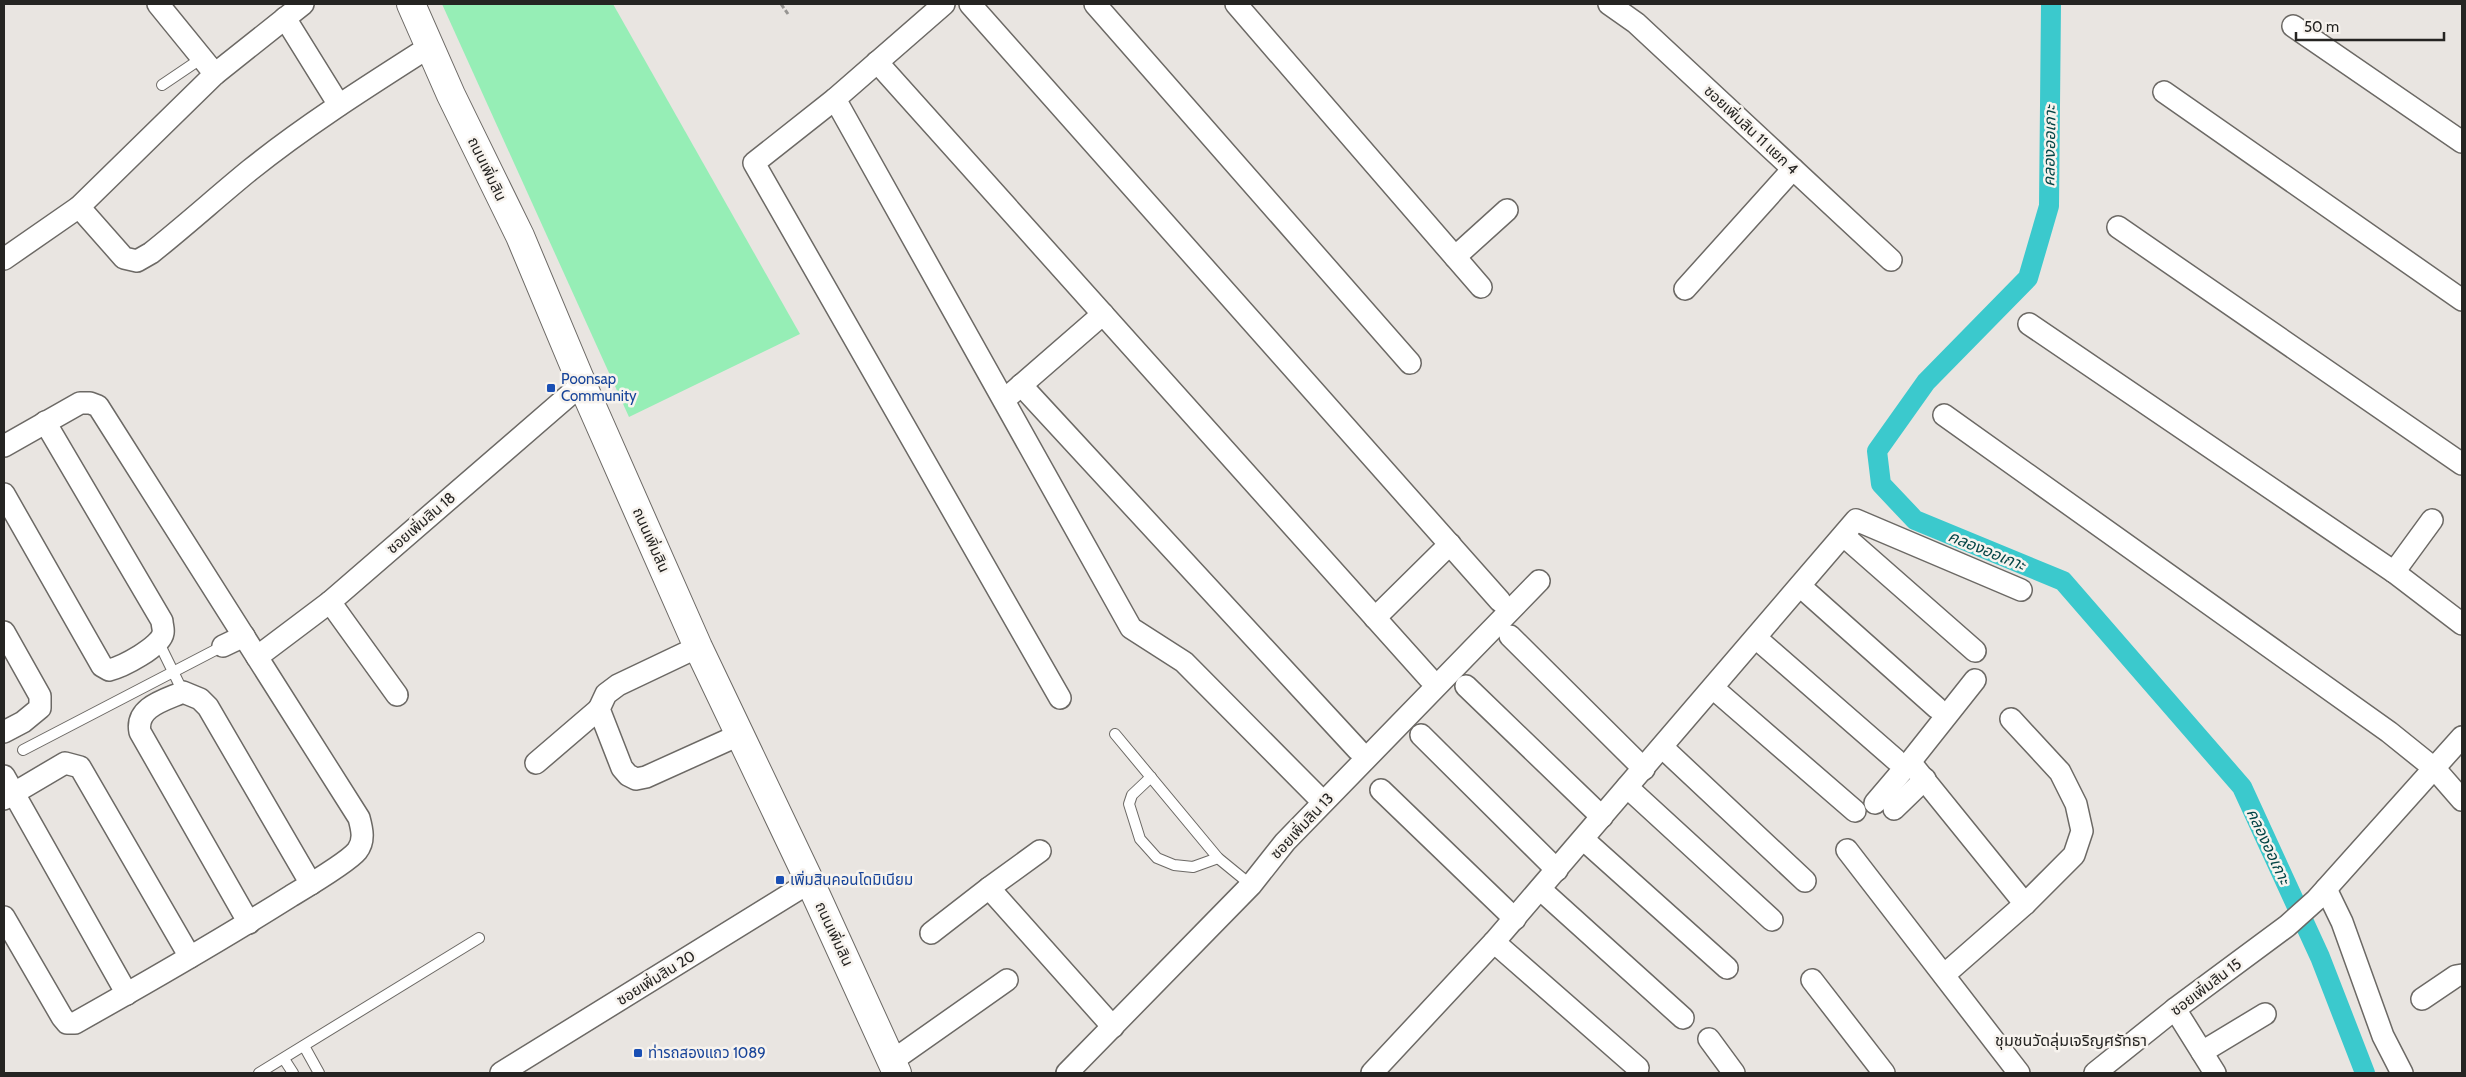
<svg xmlns="http://www.w3.org/2000/svg" width="2466" height="1077" font-family="Cabin,'Noto Sans Thai',sans-serif">
<style>
.green{fill:#96eeb6}
.lines{fill:none;stroke-linecap:round;stroke-linejoin:round}
.canal{stroke:#3bc9cd;stroke-width:20}
.lane-casing{stroke:#6c6965;stroke-width:12}
.street-casing{stroke:#6c6965;stroke-width:24}
.secondary-casing{stroke:#6c6965;stroke-width:30}
.path{stroke:#979592;stroke-width:3;stroke-dasharray:5 2.5;stroke-linecap:butt}
.lane{stroke:#fff;stroke-width:10}
.street{stroke:#fff;stroke-width:21}
.secondary{stroke:#fff;stroke-width:28}
.transit-dot{fill:#1a4fb4;stroke:#f7f3ee;stroke-width:2}
.labels{text-anchor:middle;stroke-width:5;stroke-linejoin:round;paint-order:stroke}
.street-label{font-size:15px;fill:#252422;stroke:#f7f3ee}
.transit-label{font-size:15px;fill:#164399;stroke:#f7f3ee;text-anchor:start}
.water-label{font-size:16px;font-style:italic;fill:#024445;stroke:#f7f3ee}
.neighbourhood-label{font-size:16px;fill:#252422;stroke:#f7f3ee}
</style>
<rect width="100%" height="100%" fill="#e9e5e1"/>
<path class="green" d="M442,4H613L800,334L629,417Z"/>
<g class="lines">
<path class="canal" d="M2051,4L2049,206L2028,278L1926,382L1877,451L1881,484L1915,520L2063,581L2242,787L2320,957L2365,1073"/>
<g class="lane-casing">
<g id="lane">
<path d="M162,85L202,58"/>
<path d="M159,643L183,692"/>
<path d="M1115,734L1218,858L1251,885"/>
<path d="M23,750L223,646"/>
<path d="M1151,777L1132,795L1129,804L1140,839L1157,858L1174,865L1193,867L1218,858"/>
<path d="M304,1046L319,1073"/>
<path d="M284,1059L293,1073"/>
<path d="M259,1073L479,938"/>
</g>
</g>
<g class="street-casing">
<g id="street">
<path d="M158,4L215,74"/>
<path d="M944,4L835,99L1131,628L1184,662L1316,795"/>
<path d="M970,4L1500,601"/>
<path d="M1095,4L1410,363"/>
<path d="M1236,4L1481,287"/>
<path d="M1609,4L1636,23L1891,260"/>
<path d="M285,18L339,105"/>
<path d="M2293,26L2462,142"/>
<path d="M877,62L1429,678"/>
<path d="M2164,92L2462,300"/>
<path d="M835,99L754,163L1060,698"/>
<path d="M79,207L124,258L137,261L151,253C185,226 217,197 250,170C306,125 368,86 429,47"/>
<path d="M2118,227L2462,464"/>
<path d="M1455,257L1507,210"/>
<path d="M4,259L79,207L215,74L303,4"/>
<path d="M1685,289L1793,169"/>
<path d="M2029,324L2394,572L2462,624"/>
<path d="M1021,385L1358,750"/>
<path d="M1011,394L1103,314"/>
<path d="M1944,415L2389,732L2435,769L2462,800"/>
<path d="M4,446L80,403H90L98,406L359,818C362,829 365,841 357,851C348,862 306,887 291,896C221,940 148,982 75,1023H67L62,1017L4,917"/>
<path d="M4,494L102,666L109,670C122,667 161,647 163,633C164,630 162,625 162,621L45,422"/>
<path d="M1844,536L1975,651"/>
<path d="M2394,572L2432,520"/>
<path d="M1800,586L1937,708"/>
<path d="M330,602L397,695"/>
<path d="M1375,618L1450,544"/>
<path d="M4,632L40,696V708L23,722L4,732"/>
<path d="M1510,636L1644,769"/>
<path d="M1756,638L1896,760"/>
<path d="M223,646L244,636"/>
<path d="M698,647L618,685L606,694L599,709L622,768L628,775L636,779L646,777L739,735"/>
<path d="M257,657L330,602L582,384"/>
<path d="M1466,686L1602,817"/>
<path d="M1713,688L1855,811"/>
<path d="M1421,735L1557,870"/>
<path d="M1662,747L1805,881"/>
<path d="M1910,762L1975,680"/>
<path d="M536,763L599,709"/>
<path d="M4,776L127,994"/>
<path d="M1627,787L1772,920"/>
<path d="M1381,790L1515,919"/>
<path d="M4,799L65,763L80,767L190,957"/>
<path d="M1875,803L1910,762L2025,904"/>
<path d="M1894,809L1925,779"/>
<path d="M1583,839L1727,968"/>
<path d="M1847,850L2019,1073"/>
<path d="M1040,851L989,888L1113,1027"/>
<path d="M1540,889L1683,1018"/>
<path d="M2326,889L2342,922L2383,1036L2402,1073"/>
<path d="M249,923L140,732C135,707 165,700 183,692L200,699L208,707L311,884"/>
<path d="M931,933L989,888"/>
<path d="M1494,942L1638,1068"/>
<path d="M1944,975L2025,904L2074,855L2082,831L2076,804L2060,772L2011,719"/>
<path d="M1812,980L1884,1073"/>
<path d="M2422,999L2456,976L2462,975"/>
<path d="M2175,1009L2215,1073"/>
<path d="M1709,1039L1734,1073"/>
<path d="M2202,1052L2265,1014"/>
<path d="M892,1061L1007,980"/>
<path d="M501,1073L810,882"/>
<path d="M1067,1073L1251,885L1285,842L1539,581"/>
<path d="M1372,1073L1494,942L1856,520L2021,590"/>
<path d="M2095,1073L2175,1009L2287,926L2316,900L2462,737"/>
</g>
</g>
<g class="secondary-casing">
<path id="secondary" d="M411,4L451,95L520,236L582,384L698,647L810,882L897,1073"/>
</g>
<path class="path" d="M781,4L788,14"/>
<use href="#lane" class="lane"/>
<use href="#street" class="street"/>
<use href="#secondary" class="secondary"/>
</g>
<g class="transit-dot">
<rect x="546" y="383" width="10" height="10" rx="2.5"/>
<rect x="775" y="875" width="10" height="10" rx="2.5"/>
<rect x="633" y="1048" width="10" height="10" rx="2.5"/>
</g>
<g class="labels">
<g class="street-label">
<text transform="translate(1751 130) rotate(43)" y="5">ซอยเพิ่มสิน 11 แยก 4</text>
<text transform="translate(487 169) rotate(64)" y="5">ถนนเพิ่มสิน</text>
<text transform="translate(421 523) rotate(-41)" y="5">ซอยเพิ่มสิน 18</text>
<text transform="translate(651 540) rotate(66)" y="5">ถนนเพิ่มสิน</text>
<text transform="translate(1302 826) rotate(-47)" y="5">ซอยเพิ่มสิน 13</text>
<text transform="translate(834 934) rotate(65)" y="5">ถนนเพิ่มสิน</text>
<text transform="translate(656 978) rotate(-32)" y="5">ซอยเพิ่มสิน 20</text>
<text transform="translate(2206 987) rotate(-37)" y="5">ซอยเพิ่มสิน 15</text>
</g>
<g class="transit-label">
<text x="561" y="384">Poonsap<tspan x="561" dy="17">Community</tspan></text>
<text x="790" y="885">เพิ่มสินคอนโดมิเนียม</text>
<text x="648" y="1058">ท่ารถสองแถว 1089</text>
</g>
<g class="water-label">
<text transform="translate(2049 146) rotate(-89)" y="6">คลองออเกาะ</text>
<text transform="translate(1987 550) rotate(22)" y="6">คลองออเกาะ</text>
<text transform="translate(2269 846) rotate(65)" y="6">คลองออเกาะ</text>
</g>
<g class="neighbourhood-label">
<text x="2071" y="1046">ชุมชนวัดลุ่มเจริญศรัทธา</text>
</g>
</g>
<rect width="2466" height="1077" fill="none" stroke="#252422" stroke-width="10"/>
<path d="M2296 32v8h148v-8" fill="none" stroke="#252422" stroke-width="2.5"/>
<text x="2304" y="32" font-size="15" fill="#252422" stroke="#f7f3ee" stroke-width="4" paint-order="stroke">50 m</text>
</svg>
